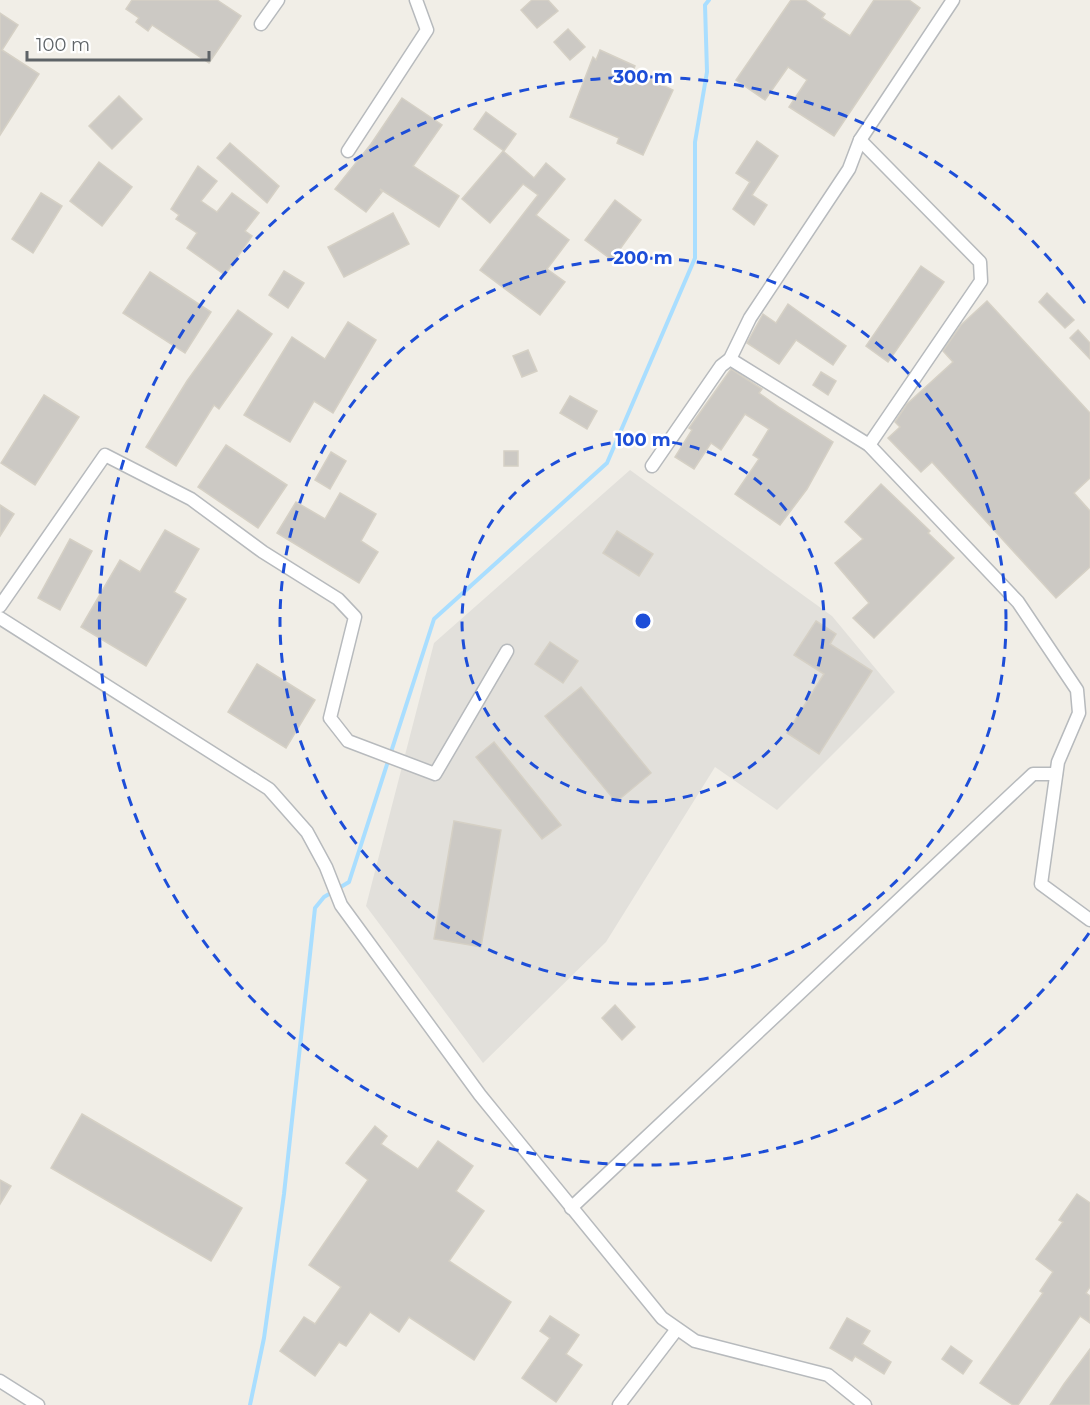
<svg xmlns="http://www.w3.org/2000/svg" width="1090" height="1405" font-family="Montserrat,sans-serif">
<style>
.industrial{fill:#e2e0db}
.lines{fill:none;stroke-linecap:round;stroke-linejoin:round}
.stream{stroke:#a9deff;stroke-width:4}
.building{fill:#ccc9c4;stroke:#d5d0c5;stroke-width:1.5}
.minor-casing{stroke:#b7babd;stroke-width:15}
.minor{stroke:#fff;stroke-width:12}
.ring{fill:none;stroke:#1d4ed8;stroke-width:3;stroke-dasharray:10 8}
.centre{fill:#1d4ed8;stroke:#fff;stroke-width:3}
.ring-label{font-size:18px;text-anchor:middle;font-weight:bold;fill:#1d4ed8;stroke:#fff;stroke-width:5;stroke-linejoin:round;paint-order:stroke}
</style>
<rect width="100%" height="100%" fill="#f1eee7"/>
<path class="industrial" d="M630,470L832,616L895,692L777,810L715,767L606,942L483,1063L366,906L434,643Z"/>
<g class="lines">
<path class="stream" d="M250,1405L264,1338L284,1194L315,908L324,897L349,882L434,619L607,463L695,258V142L707,72L705,5L709,0"/>
</g>
<g class="building">
<path d="M132,0H217L241,16L209,63L152,25L148,31L136,22L139,18L126,9Z"/>
<path d="M532,0H548L558,11L537,28L521,10Z"/>
<path d="M791,0H805L825,14L822,18L850,36L874,0H909L920,8L834,136L789,107L807,80L788,67L765,100L736,80Z"/>
<path d="M0,13L18,25L2,50L39,74L0,135Z"/>
<path d="M568,29L585,47L570,60L554,42Z"/>
<path d="M600,50L635,66L633,71L673,90L643,155L617,143L619,138L570,117L593,57L596,60Z"/>
<path d="M119,96L142,119L112,149L89,126Z"/>
<path d="M402,98L442,125L413,166L459,196L439,227L380,189L382,192L366,212L335,189L371,144Z"/>
<path d="M486,112L516,134L504,151L474,129Z"/>
<path d="M757,141L778,156L752,195L767,205L754,225L733,209L750,182L736,173Z"/>
<path d="M230,143L279,186L267,203L217,158Z"/>
<path d="M503,151L534,178L546,163L565,179L536,215L569,240L547,269L565,282L540,315L480,270L538,195L523,184L490,223L462,199Z"/>
<path d="M99,162L132,187L102,226L70,201Z"/>
<path d="M198,166L217,181L201,201L217,212L232,193L259,213L245,231L252,236L225,275L187,248L197,233L176,219L179,215L171,209Z"/>
<path d="M41,193L62,206L33,253L12,239Z"/>
<path d="M615,200L641,220L612,260L585,240Z"/>
<path d="M393,213L409,244L344,277L328,247Z"/>
<path d="M921,266L944,282L888,362L866,346Z"/>
<path d="M284,271L304,283L288,308L269,295Z"/>
<path d="M150,272L211,312L185,353L123,313Z"/>
<path d="M1047,293L1074,320L1065,328L1039,302Z"/>
<path d="M987,301L1090,413V478L1074,493L1090,511V567L1056,598L932,462L921,472L888,438L900,427L895,422L907,404L953,362L943,351L961,325Z"/>
<path d="M788,304L846,346L833,365L796,340L779,364L747,343L763,314L776,323Z"/>
<path d="M238,310L272,334L219,409L214,405L176,466L146,447L187,381Z"/>
<path d="M348,322L376,340L333,413L314,401L290,442L244,415L292,337L325,359Z"/>
<path d="M1078,330L1090,343V359L1070,338Z"/>
<path d="M528,350L537,371L522,377L513,356Z"/>
<path d="M731,369L762,389L759,393L780,408L833,442L807,489L780,525L735,494L759,459L753,455L769,429L745,414L721,450L711,443L694,469L675,457L692,430L689,428Z"/>
<path d="M821,372L836,381L828,395L813,385Z"/>
<path d="M44,395L79,417L35,485L1,463Z"/>
<path d="M570,396L597,411L587,429L560,413Z"/>
<path d="M226,445L287,485L258,528L198,487Z"/>
<rect x="504" y="451" width="14" height="15"/>
<path d="M331,452L346,461L330,489L315,480Z"/>
<path d="M881,484L930,531L928,533L954,558L874,638L853,618L869,603L835,563L863,539L845,522Z"/>
<path d="M340,493L376,514L361,541L378,552L359,583L277,533L296,502L325,519Z"/>
<path d="M0,505L14,514L0,536Z"/>
<path d="M165,530L199,549L174,592L186,599L146,666L81,627L120,560L140,572Z"/>
<path d="M617,531L653,554L639,576L603,553Z"/>
<path d="M70,539L92,551L60,610L38,598Z"/>
<path d="M816,621L836,634L830,644L872,671L819,754L787,733L824,674L794,655Z"/>
<path d="M550,642L578,661L563,683L535,664Z"/>
<path d="M257,664L315,700L286,748L228,712Z"/>
<path d="M581,687L651,773L616,802L545,716Z"/>
<path d="M494,742L561,825L542,839L476,757Z"/>
<path d="M454,821L501,830L481,947L434,939Z"/>
<path d="M615,1005L635,1027L622,1040L602,1018Z"/>
<path d="M82,1114L242,1208L211,1261L51,1168Z"/>
<path d="M375,1126L387,1136L381,1144L418,1169L438,1141L473,1166L456,1191L484,1211L449,1261L511,1302L474,1360L409,1317L399,1332L370,1312L346,1346L339,1342L315,1376L280,1351L304,1317L315,1324L341,1287L309,1265L368,1180L346,1163Z"/>
<path d="M0,1180L11,1186L0,1204Z"/>
<path d="M1077,1194L1090,1203V1287L1086,1293L1090,1296V1323L1080,1316L1018,1405H1013L980,1383L1043,1293L1040,1291L1053,1272L1036,1259L1063,1222L1059,1220Z"/>
<path d="M550,1316L579,1335L566,1354L582,1365L556,1402L522,1378L550,1338L540,1331Z"/>
<path d="M847,1318L870,1331L862,1344L891,1362L884,1374L855,1356L852,1361L830,1348Z"/>
<path d="M951,1346L972,1361L963,1374L942,1359Z"/>
<path d="M1090,1349V1405H1050L1064,1384Z"/>
</g>
<g class="lines">
<g class="minor-casing">
<g id="minor">
<path d="M261,24L278,0"/>
<path d="M860,140L980,262L981,281L869,445"/>
<path d="M348,151L427,30L416,0"/>
<path d="M730,359L869,445L1018,602L1077,690L1079,713L1058,762L1041,884L1090,920"/>
<path d="M652,466L721,366L730,359L750,318L849,169L860,140L953,0"/>
<path d="M0,606L105,455L191,499L263,552L338,599L355,617L330,718L348,741L435,774L507,651"/>
<path d="M0,618L269,789L307,832L326,867L341,905L480,1095L662,1318L695,1341L828,1375L865,1405"/>
<path d="M571,1208L1033,774H1056"/>
<path d="M0,1381L38,1405"/>
<path d="M619,1405L677,1329"/>
</g>
</g>
<use href="#minor" class="minor"/>
</g>
<g class="ring">
<circle cx="643" cy="621" r="181"/>
<circle cx="643" cy="621" r="363"/>
<path d="M1089 933A544 544 0 1 1 1089 309"/>
</g>
<circle cx="643" cy="621" r="9" class="centre"/>
<g class="ring-label">
<text x="643" y="83">300 m</text>
<text x="643" y="264">200 m</text>
<text x="643" y="446">100 m</text>
</g>
<path d="M27 51v9h182v-9" fill="none" stroke="#5e6367" stroke-width="3"/>
<text x="36" y="51" font-size="18" fill="#5e6367" stroke="#ffffff" stroke-width="4.5" paint-order="stroke">100 m</text>
</svg>
